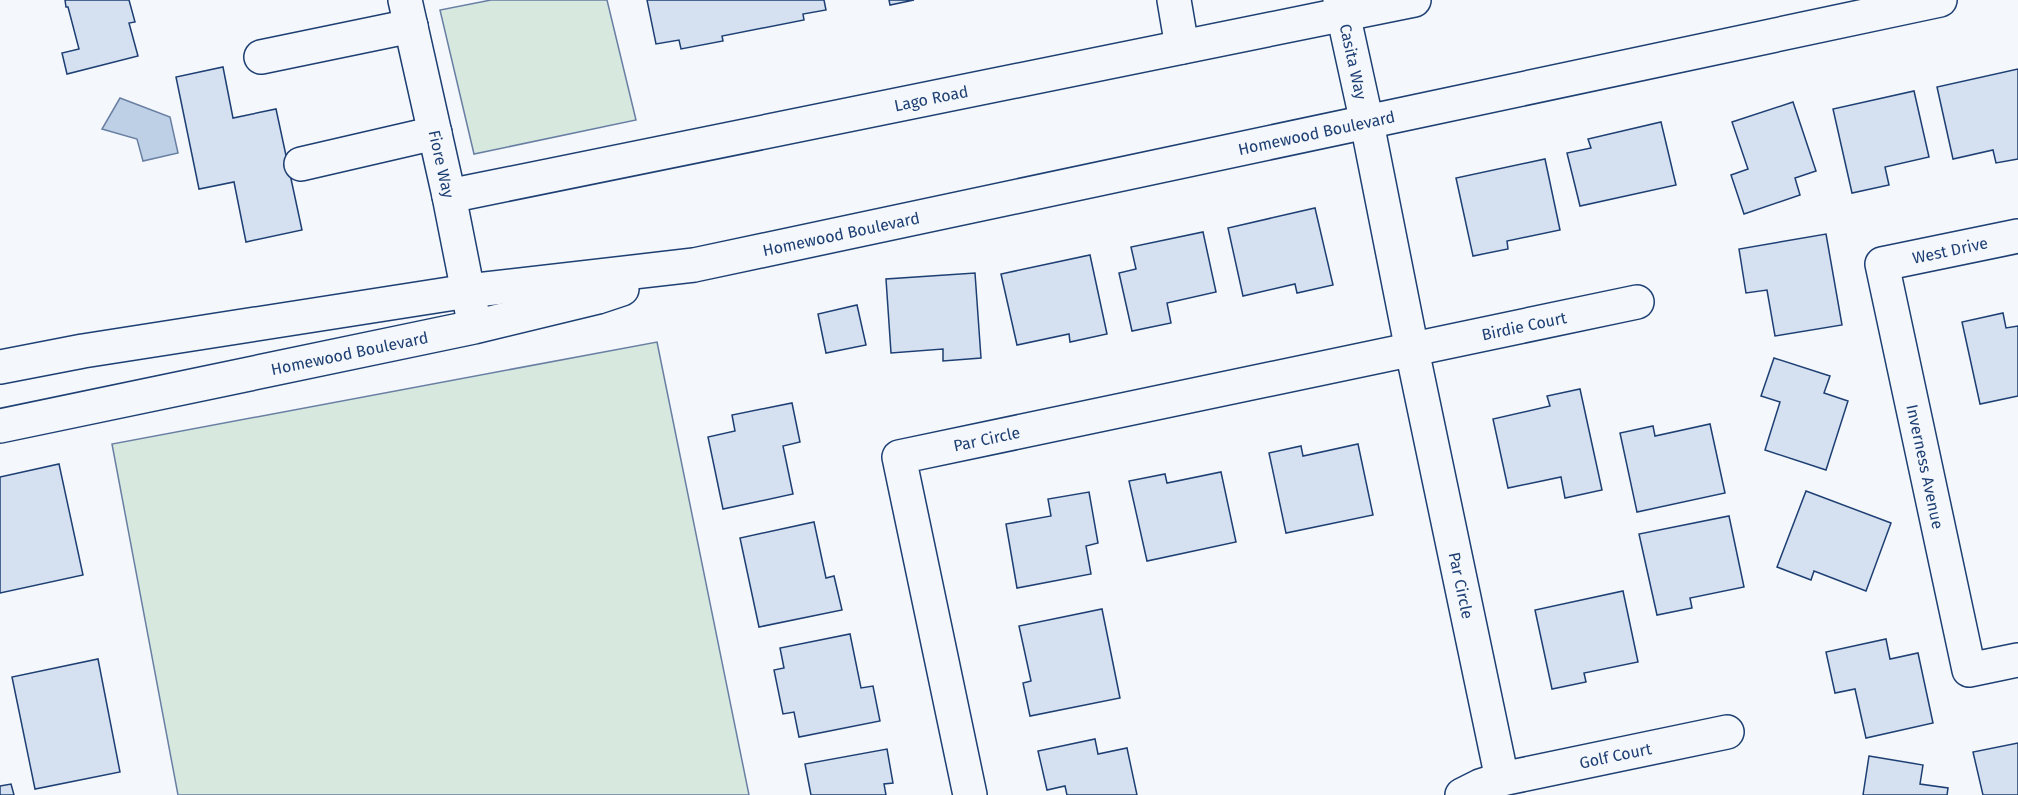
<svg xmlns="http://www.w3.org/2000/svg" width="2018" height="795" font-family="'Fira Sans',sans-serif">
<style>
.green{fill:#d7e8df;stroke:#687fa3;stroke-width:1.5}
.water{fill:#bed0e5;stroke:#687fa3;stroke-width:1.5}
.building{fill:#d5e0f0;stroke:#1d3f73;stroke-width:1.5}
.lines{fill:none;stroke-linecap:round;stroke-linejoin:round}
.minor-casing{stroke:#1d3f73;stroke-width:36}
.minor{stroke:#f4f7fb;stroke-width:33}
.labels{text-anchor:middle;stroke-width:4.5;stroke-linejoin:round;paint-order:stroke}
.street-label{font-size:16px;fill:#1d3f73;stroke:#f4f7fb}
</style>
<rect width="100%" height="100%" fill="#f4f7fb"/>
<g class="green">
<path d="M491,0H607L636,120L474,154L440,10Z"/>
<path d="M657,342L749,795H178L112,444Z"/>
</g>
<path class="water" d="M120,98L170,117L178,153L143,161L137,139L102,129Z"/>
<g class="building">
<path d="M65,0H129L135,22L129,23L138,56L67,74L62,53L79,49L68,7H66Z"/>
<path d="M647,0H824L826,10L803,14L804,20L722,36L723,41L681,49L679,40L656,44Z"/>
<path d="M889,0H914L890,5Z"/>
<path d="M223,67L233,118L276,109L302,230L246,242L234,182L199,189L176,77Z"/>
<path d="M2018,69V159L1996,163L1993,150L1953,159L1937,87Z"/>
<path d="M1914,91L1929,157L1885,167L1889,185L1852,193L1833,109Z"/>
<path d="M1793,102L1816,171L1795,178L1800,195L1744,214L1731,175L1748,169L1732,122Z"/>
<path d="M1661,122L1676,185L1580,206L1567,153L1591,148L1588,139Z"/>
<path d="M1545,159L1560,230L1507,241L1508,249L1473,256L1456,178Z"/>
<path d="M1315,208L1333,285L1297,293L1295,284L1243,296L1228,228Z"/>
<path d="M1203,232L1216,292L1167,303L1171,323L1132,331L1119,273L1136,269L1131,247Z"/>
<path d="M1826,234L1842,325L1775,336L1767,290L1746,293L1739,249Z"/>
<path d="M1090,255L1107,334L1070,342L1069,334L1017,345L1001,274Z"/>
<path d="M975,273L981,358L943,361V349L891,353L886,279Z"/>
<path d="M857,305L866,345L826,353L818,314Z"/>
<path d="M2003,313L2006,328L2018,326V396L1980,404L1962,322Z"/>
<path d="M1774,358L1830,376L1824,393L1848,401L1826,470L1765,450L1780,402L1761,396Z"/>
<path d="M1580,389L1602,490L1565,498L1561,477L1508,488L1493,419L1550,406L1547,396Z"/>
<path d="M792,403L800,442L783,446L793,494L723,509L708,437L735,431L732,415Z"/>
<path d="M1710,424L1725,493L1637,512L1620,433L1653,426L1655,436Z"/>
<path d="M1358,444L1373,515L1286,533L1269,453L1301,446L1303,456Z"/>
<path d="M59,464L83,575L0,593V477Z"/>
<path d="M1221,472L1236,542L1147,561L1129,481L1165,474L1167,483Z"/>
<path d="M1806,491L1891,523L1866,591L1814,571L1811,580L1777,567Z"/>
<path d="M1089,492L1098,543L1086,546L1091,574L1017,588L1006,524L1051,516L1048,499Z"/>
<path d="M1729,516L1744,587L1690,598L1692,608L1657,615L1639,534Z"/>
<path d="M814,522L826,578L834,576L842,610L759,627L740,538Z"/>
<path d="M1623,591L1638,662L1584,673L1586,682L1552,689L1535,610Z"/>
<path d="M1102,609L1120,698L1030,716L1023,683L1031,681L1019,626Z"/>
<path d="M850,634L861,688L873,686L880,721L799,737L794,712L783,714L774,670L784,668L780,648Z"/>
<path d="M1886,639L1890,659L1918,653L1933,723L1866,738L1855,689L1835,693L1826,652Z"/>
<path d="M98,659L120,772L35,789L12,677Z"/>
<path d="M1095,739L1098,754L1127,748L1137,795H1067L1065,786L1047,790L1038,751Z"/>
<path d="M2018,743V795H1983L1973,752Z"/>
<path d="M887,749L893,783L884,784L886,795H811L805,764Z"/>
<path d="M1869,756L1923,765L1920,784L1948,788L1947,795H1863Z"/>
<path d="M11,784L14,795H0V786Z"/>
</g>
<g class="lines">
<g class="minor-casing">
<g id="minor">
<path id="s1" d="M405,0L449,196L472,312"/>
<path d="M1174,0L1182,47"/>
<path id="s2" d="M1340,0L1367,123L1412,350L1502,779"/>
<path d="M261,57L411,26"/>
<path d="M301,164L435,133"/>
<path id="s3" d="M449,196L1414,0"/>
<path id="s4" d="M2018,236L1882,264L1969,670L2018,660"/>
<path id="s5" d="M0,367L83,351L468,291L694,265L1940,0"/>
<path id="s6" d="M0,426L474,327L598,297L622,289"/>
<path id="s7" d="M970,795L899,457L1637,302"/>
<path id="s8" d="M1462,795L1480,786L1502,779L1727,732"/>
</g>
</g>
<use href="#minor" class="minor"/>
</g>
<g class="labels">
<g class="street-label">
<text dy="6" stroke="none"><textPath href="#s2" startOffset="63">Casita Way</textPath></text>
<text dy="6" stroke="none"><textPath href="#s3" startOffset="492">Lago Road</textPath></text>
<text dy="6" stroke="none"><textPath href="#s5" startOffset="1338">Homewood Boulevard</textPath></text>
<text dy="6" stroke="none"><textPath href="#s1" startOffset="168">Fiore Way</textPath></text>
<text dy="6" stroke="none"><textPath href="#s5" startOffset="852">Homewood Boulevard</textPath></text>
<text transform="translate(1950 250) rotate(-12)" y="6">West Drive</text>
<text dy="6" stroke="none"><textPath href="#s7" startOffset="984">Birdie Court</textPath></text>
<text dy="6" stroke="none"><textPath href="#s6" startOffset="357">Homewood Boulevard</textPath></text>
<text dy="6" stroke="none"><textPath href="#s7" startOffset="435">Par Circle</textPath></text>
<text dy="6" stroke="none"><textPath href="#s4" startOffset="346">Inverness Avenue</textPath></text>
<text dy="6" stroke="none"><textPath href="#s2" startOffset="598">Par Circle</textPath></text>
<text dy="6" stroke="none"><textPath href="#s8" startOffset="159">Golf Court</textPath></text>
</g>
</g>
</svg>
